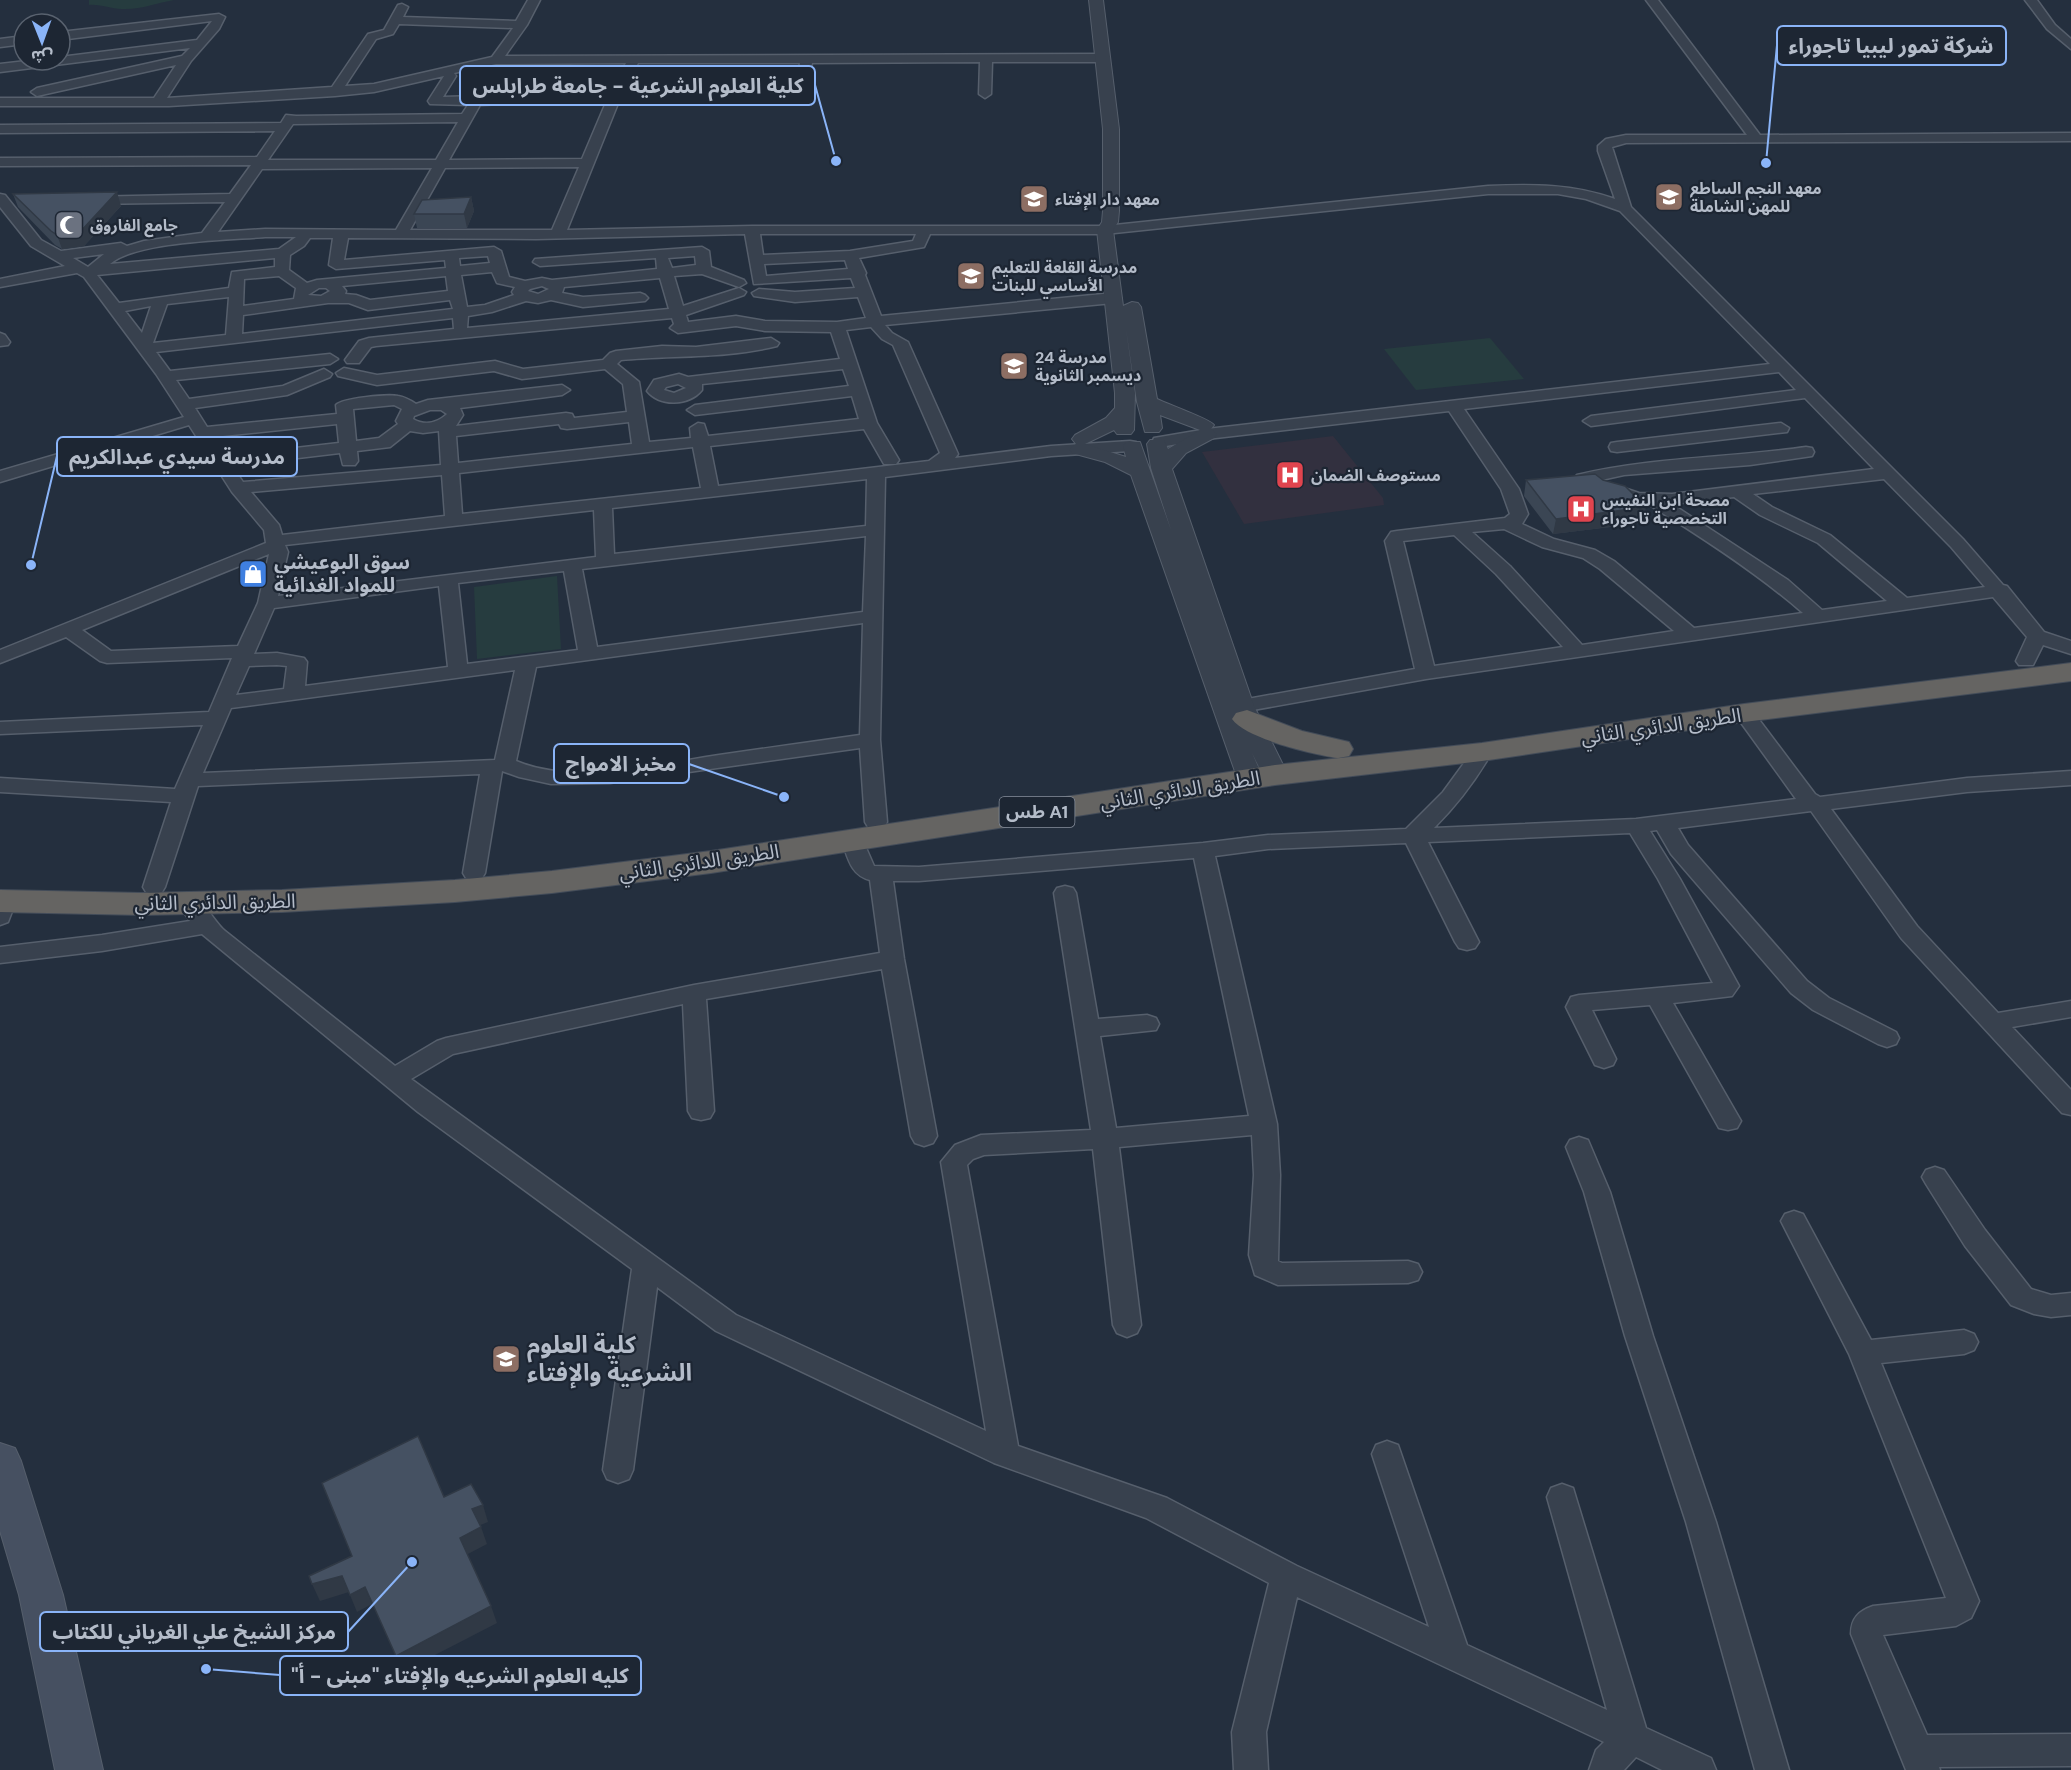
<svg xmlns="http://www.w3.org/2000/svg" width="2071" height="1770" font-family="'DM Sans','Noto Sans Arabic',sans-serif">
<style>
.medical{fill:#32303f}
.green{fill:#263c3f}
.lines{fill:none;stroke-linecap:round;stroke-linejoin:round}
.minor-casing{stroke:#565f6c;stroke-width:3}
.tertiary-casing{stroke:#565f6c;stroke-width:2}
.secondary-casing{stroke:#565f6c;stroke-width:2}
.trunk-casing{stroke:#434c59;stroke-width:2}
.minor{fill:#38414e;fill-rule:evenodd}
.tertiary{fill:#38414e;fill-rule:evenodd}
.secondary{fill:#465061;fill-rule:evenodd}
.trunk{fill:#656462;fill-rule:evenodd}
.wall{fill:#3b4654}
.shaded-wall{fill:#303945}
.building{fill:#455162;stroke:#303945;stroke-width:1.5}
.labels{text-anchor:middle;stroke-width:4.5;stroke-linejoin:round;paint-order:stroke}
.far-poi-label{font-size:16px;font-weight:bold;fill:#b4bcc9;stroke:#1d2633;text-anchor:start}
.shield{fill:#1d2633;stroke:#878f9c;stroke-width:1.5}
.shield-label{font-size:18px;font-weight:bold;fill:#b4bcc9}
.poi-label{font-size:20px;font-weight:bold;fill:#b4bcc9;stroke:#1d2633;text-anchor:start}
.street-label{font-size:20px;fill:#b4bcc9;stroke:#1d2633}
.near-poi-label{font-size:24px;font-weight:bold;fill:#b4bcc9;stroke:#1d2633;text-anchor:start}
.leader{fill:none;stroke:#8ab4f8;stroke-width:2}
.callout-dot{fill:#8ab4f8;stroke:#1d2633;stroke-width:2}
.callout{fill:#1d2633;stroke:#8ab4f8;stroke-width:2}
.callout-label{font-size:21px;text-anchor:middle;font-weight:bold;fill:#b4bcc9}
</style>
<rect width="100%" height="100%" fill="#242f3e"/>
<path class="medical" d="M1333,436L1383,498L1384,505L1244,524L1202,452Z"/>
<g class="green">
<path d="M89,0H174C157,3 140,10 122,9C110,9 101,4 89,5Z"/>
<path d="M1490,338L1524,379L1416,390L1384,349Z"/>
<path d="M557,576L561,649L477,659L474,587Z"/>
</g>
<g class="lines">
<g class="minor-casing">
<g id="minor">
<path d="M528,0H540L527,25L505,56L1102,54L1108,58L1102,62H992L991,94L985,98L979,94L980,62L812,63L807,92L801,96L795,92L800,63H638L621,96L567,230L752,226H1105L1488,186C1532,184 1574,184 1615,199L1598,151V146L1606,139L1626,135H1747L1646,0H1658L1760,135L2071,133V141L1626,143L1612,147L1631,207L1963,539L2003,585L2007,586L2044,632L2071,641V654L2043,645L2033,665H2019L2016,661L2027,637L1993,597L1426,679L1242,712L1235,710L1232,706L1235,702L1242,700L1415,669L1385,541L1391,532L1397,531L1505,518L1510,514L1501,489L1449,411L1207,439L1160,447L1152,442L1154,438L1207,429L1770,364L1620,211L1586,199L1558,194H1488L1105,234H930L924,247L859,258L866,273L865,275L881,316L1113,293L1121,298L1113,303L885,325L892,333L908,342L958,454L955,458L1051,446L1130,441L1136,442L1138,446L1136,450L1130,451L1051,456L885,477L880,740L887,822L884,827L876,829L868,827L865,822L860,748L610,783L551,784L519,777L502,771L485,873L482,878L474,880L466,878L463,873L480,774L198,786L165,887L162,892L154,894L146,892L143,887L171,802L0,792V778L175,789L203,725L0,734V722L209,712L232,658L107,663L100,661L66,637L0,663V650L266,543L264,530L232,492L189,425L0,482V471L184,417L156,374L84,277L77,273L0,287V279L65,266L31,246L0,207V194L5,195L41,240L61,251L121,243L127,246L144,241L202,233L225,202L90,204L85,203L83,200L85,197L230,194L251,165L0,166V158L257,157L275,131L0,133V125L281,123L286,115L296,116L462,114L468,105L430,104L428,101L444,76L374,92L335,96L169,106H0V98H154L176,65L37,96L31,92L37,88L182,56L190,48L0,72V64L35,60H60V57L197,40L212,21L60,40V32L219,14L225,17L219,29L191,61L167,98L332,87L368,34L384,30L398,5L402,4L408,7L403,17L516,21ZM399,24L513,28L492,57L374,84L345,86L376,39L393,34ZM626,63L611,92L443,97L456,76L454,73L496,64ZM607,100L582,159L449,160L480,105ZM458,122L436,160H268L293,124ZM579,167L552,230H410L445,168ZM432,168L396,230L265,229L218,232L262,169ZM745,234L754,284L851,278L855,288L795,292L759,289L752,293L754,296L795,302L858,297L866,318L837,322L765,321L736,316L688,322L686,315L744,295L746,292L739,288L683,306L674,276L702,274L739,287L746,283L744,280L711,267L709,251L702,247L535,259L533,262L540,266L656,258L657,269L552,280L542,278L525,281L509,277L501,251L494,247L344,260L348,238L536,239ZM760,234H916L913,241L850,251L763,255ZM265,237H296L279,249L110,264C136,241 229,240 265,237ZM310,238H333L329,265L336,269L445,260L446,268L317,280L307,283L289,270L290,255L304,246ZM104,254L88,267L73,258ZM488,256L490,263L460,266L459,258ZM695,256L696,265L672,268L668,258ZM275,258V267L232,272L229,288L119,303L97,275ZM845,260L848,269L766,276L764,264ZM492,272L497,283L515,287L512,292L514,295L485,305L467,307L461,275ZM279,276L296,288L294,299L243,306L244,279ZM446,276L448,291L370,300L356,295L345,294L346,291L342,286ZM660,278L669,309L467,328L468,316L492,312L526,301L538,303L551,300L583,307L645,301L648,298L645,295L640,293L583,297L562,293L564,287ZM542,286L549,289L538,294L528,291L530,289ZM319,288H326L330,291L321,296L308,295ZM229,297L226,335L153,343L167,304ZM450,300L453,309L242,334L243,315L328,303H349L368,310ZM151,306L142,333L125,311ZM453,318L454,329L369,338L359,341L345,360L347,363H359L371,347L376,346L672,318L674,324L670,328L678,333L736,326L765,331L831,332L840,359L688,377L679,374L654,380L647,391C660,407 689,406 702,390V384L843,369L849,386L695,405L687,410L695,415L852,396L859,419L708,436L704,424L698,423L690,428L691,438L649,442L639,382L617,364L621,360C672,355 726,359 777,346L779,343L771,338L696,347L662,346L616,351L610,353L603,360L523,369L495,361L377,375L344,368L336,373L338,376L377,385L494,371L522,379L605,369L623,384L627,412L574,418L572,414L566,413L456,426L463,415L460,408L562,395L570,390L562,385L428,400L416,404C410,400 405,397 398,396C388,394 342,398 336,405L337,414L207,427L195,408L287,395L330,377L332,374L324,369L283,386L189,399L176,380L330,364L338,359L330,354L170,371L156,352ZM871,327L882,339L893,345L940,453L929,461L718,486L710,446L864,429L884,464H896L899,460L877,423L846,330ZM1779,372L1796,390L1591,416L1583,421L1591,426L1805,398L1874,469L1672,494L1639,493L1609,483L1603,484L1600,488C1612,504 1637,497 1651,506C1703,538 1757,573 1803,613L1694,628L1614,561L1595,550L1554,539L1522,524L1528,514L1519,489L1464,409ZM678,384L686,388L674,393L664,390L666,387ZM394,405L402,409L396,421L398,424L379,438L356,441L353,409ZM430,410H441L447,414C437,423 425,426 413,419L414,416ZM629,422L632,444L458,463L456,436L559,424L561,428L567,429ZM337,424L339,443L226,456L213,437ZM410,431L423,433L439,431L441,465L243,482L232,466L340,453L343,465H355L358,461L357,451L390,447ZM693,447L701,488L462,514L459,473ZM442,475L445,516L282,535L279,525L251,492ZM867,479L866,526L614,554L612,508ZM1884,479L1951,547L1985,587L1907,598L1830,535L1772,507L1753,494ZM1734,497L1760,515L1818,543L1887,601L1822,610L1788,580L1672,504ZM594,510L596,557L278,596L288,552L285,545ZM1504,529L1542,547L1583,558L1600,569L1674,631L1582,645L1510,566L1472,532ZM1454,535L1496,574L1563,647L1434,666L1403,541ZM866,536L863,612L597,647L582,569ZM269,554L258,603L238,646L111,651L82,630ZM564,571L578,650L467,664L458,583ZM439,586L448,667L305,686L307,662L304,658L277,653L254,654L274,608ZM863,623L860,735C813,742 766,748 719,755C657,764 576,786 516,761L536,667ZM277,665L287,666L284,689L236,695L249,666ZM515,670L495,760L203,773L231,708Z"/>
<path d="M2025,0H2037L2055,25L2071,39V49L2047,29Z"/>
<path d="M24,36V44L0,47V39Z"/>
<path d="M0,333L5,335L10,342L8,345L0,346Z"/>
<path d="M1781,423L1789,428L1787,432L1617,452L1611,451L1609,447L1611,443L1617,442Z"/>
<path d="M1806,447L1812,448L1814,452L1812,456L1750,465L1624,475L1583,484L1577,483L1574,479L1577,475C1651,457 1730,458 1806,447Z"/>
<path d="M1744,707L1751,709L1815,794L1820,797L1967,778L2071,771V785L1967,792L1831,809L1917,926L1998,1013L2071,1001V1017L2012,1027L2071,1090V1115L2062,1113L1901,938L1811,811L1678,828L1688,845L1807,981L1829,998L1896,1032L1899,1038L1896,1044L1887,1047L1878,1044L1813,1010L1791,993L1671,854L1657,830L1650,831L1680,879L1739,986L1732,996L1673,1003L1741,1121L1737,1128L1728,1130L1719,1128L1650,1005L1592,1010L1616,1059L1613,1065L1604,1068L1595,1065L1566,1007L1571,997L1579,995L1713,983L1658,879L1630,833L1428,842L1479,942L1475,948L1467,950L1459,948L1455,942L1406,843L1268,849L1215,856L1277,1124L1280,1175L1278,1261L1282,1263L1408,1261L1418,1264L1422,1272L1418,1280L1408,1283L1278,1285L1255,1275L1249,1255L1254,1175L1252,1135L1119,1147L1141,1325L1137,1333L1127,1337L1117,1333L1113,1325L1093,1149L984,1155L973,1159L967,1165L1018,1446L1167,1498L1297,1566L1429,1627L1372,1454L1376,1445L1387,1441L1398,1445L1467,1645L1607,1710L1547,1497L1551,1488L1562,1484L1573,1488L1646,1728L1711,1758L1716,1770H1662L1636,1757L1624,1770H1589L1596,1750L1604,1742L1297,1597L1266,1732L1268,1770H1234L1232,1732L1269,1583L1146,1518L994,1463L716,1331L657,1287L633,1470L629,1479L618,1483L607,1479L603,1470L632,1269L418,1112L202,934L102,951L0,963V947L102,935L190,921L178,904L181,899C203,893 211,919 225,931C282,976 338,1021 395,1066L437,1041L446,1038L694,985L880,953L870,880C850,875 848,857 841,839L844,834L852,832L860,834L874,866L919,867L1203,843L1268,835L1406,829L1443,792L1475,748L1482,746L1489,748L1492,752C1476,780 1457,805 1434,828L1636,819L1796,799L1734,713L1737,709ZM1194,858L1249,1116L1116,1128L1100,1036L1156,1030L1159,1024L1156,1018L1147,1015L1098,1019L1076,893L1073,888L1065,886L1057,888L1054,893L1091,1130L981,1135L955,1145L941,1162L986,1431L736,1315L411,1079L453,1054L683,1004L688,1111L692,1118L701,1120L710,1118L714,1111L706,999L882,969L911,1136L915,1143L924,1146L933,1143L937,1136L904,959L893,881H919Z"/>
<path d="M5,893L13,896L16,901L8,922L0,925V895Z"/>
<path d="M1579,1137L1588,1140L1610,1192L1653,1336L1716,1522L1789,1770H1755L1686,1522L1625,1336L1584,1192L1566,1147L1570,1140Z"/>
<path d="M1935,1167L1944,1170L1985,1230L2031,1289L2051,1295L2071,1293V1315L2051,1317L2034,1314L2011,1305L1965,1246L1926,1184L1922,1177L1926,1170Z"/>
<path d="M1794,1211L1803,1214L1871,1340L1964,1330L1974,1334L1978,1342L1974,1350L1964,1354L1881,1363L1979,1601L1971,1618L1956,1626L1883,1635L1927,1735L2071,1734V1766L1939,1767L1940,1770H1906L1851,1634C1851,1618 1859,1611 1873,1606L1946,1598L1849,1354L1781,1221L1785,1214Z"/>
</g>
</g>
<g class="tertiary-casing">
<path id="tertiary" d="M1089,0H1103L1119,129V211L1118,222L1113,230L1123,306L1132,302L1138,303L1141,307L1157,399C1167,404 1210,419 1214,425L1211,429L1217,434L1214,438L1186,453L1172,469L1254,706L1288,775L1284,781L1275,783L1266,781L1252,753L1264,780L1260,786L1251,788L1242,786L1238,780L1131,475L1105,462L1072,453L1069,449L1076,444L1072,439L1075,435L1106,418L1115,408V393L1097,230L1102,222L1103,211V129ZM1126,329L1137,402L1145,432H1159L1162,428L1160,415L1200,430L1168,449L1164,440H1150L1147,444L1151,468L1171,530L1140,442H1126L1123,446L1126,457L1085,444L1114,430L1117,434H1131L1134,430L1135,393Z"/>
</g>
<g class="secondary-casing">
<path id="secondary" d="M0,1443L15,1448L21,1461L63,1595L103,1770H55L19,1595L0,1531Z"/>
</g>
<g class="trunk-casing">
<g id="trunk">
<path d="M2071,663V681L1744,722L1482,761L1275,785L711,873L552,893L455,902L282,912L142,915L0,912V890L142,893L282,890L455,880L552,871L711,851L1275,765L1482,743L1744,704Z"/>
<path d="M1247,710L1302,731L1349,742L1353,749L1349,756L1338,758C1313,754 1246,739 1232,719L1236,713Z"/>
</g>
</g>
<use href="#minor" class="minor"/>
<use href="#tertiary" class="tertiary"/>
<use href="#secondary" class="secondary"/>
<use href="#trunk" class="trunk"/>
</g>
<g class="wall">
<path d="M13,194L121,206L84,246L62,249L55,245L18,207Z"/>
<path d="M471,197L474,211L467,228H417L414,214Z"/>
<path d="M1526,480L1643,523L1553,534L1524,496Z"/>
</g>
<g class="shaded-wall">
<path d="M117,192L121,206L84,246L62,249L57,235Z"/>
<path d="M471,197L474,211L467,228L464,214Z"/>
<path d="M1646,507L1643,523L1553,534L1556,519Z"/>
<path d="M483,1505L488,1522L478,1526L472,1509Z"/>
<path d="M481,1527L487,1544L466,1555L460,1538Z"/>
<path d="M342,1576L349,1592L320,1601L312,1584Z"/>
<path d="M365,1587L372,1604L357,1612L350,1595Z"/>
<path d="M491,1606L497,1623L402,1672L396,1656Z"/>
</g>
<g class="building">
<path d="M117,192L80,232L57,235L51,231L13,194Z"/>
<path d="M471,197L464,214H414L422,200Z"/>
<path d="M1595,474L1603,480L1625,486L1646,507L1556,519L1526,480Z"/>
<path d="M418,1436L444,1497L471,1484L483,1505L472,1509L481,1527L460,1538L491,1606L396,1656L365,1587L350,1595L342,1576L312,1584L309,1576L352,1556L322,1483Z"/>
</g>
<defs>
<g id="university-square" transform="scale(1.5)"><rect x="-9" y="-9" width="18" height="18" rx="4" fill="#8d6e63" stroke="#1d2633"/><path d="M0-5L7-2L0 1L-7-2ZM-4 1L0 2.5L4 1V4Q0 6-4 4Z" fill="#fff"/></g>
<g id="mosque-square" transform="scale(1.5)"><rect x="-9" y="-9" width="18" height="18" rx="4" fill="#6b7280" stroke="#1d2633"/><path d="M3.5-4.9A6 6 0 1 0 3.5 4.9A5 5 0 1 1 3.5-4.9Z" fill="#fff"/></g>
<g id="school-square" transform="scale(1.5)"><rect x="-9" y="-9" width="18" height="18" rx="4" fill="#8d6e63" stroke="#1d2633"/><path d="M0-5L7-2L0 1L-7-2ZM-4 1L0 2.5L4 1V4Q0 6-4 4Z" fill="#fff"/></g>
<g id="hospital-square" transform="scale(1.5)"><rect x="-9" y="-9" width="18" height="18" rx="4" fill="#e0444e" stroke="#1d2633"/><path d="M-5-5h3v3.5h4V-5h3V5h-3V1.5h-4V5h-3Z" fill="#fff"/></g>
<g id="shop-square" transform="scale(1.5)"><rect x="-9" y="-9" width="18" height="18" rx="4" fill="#3f7fe0" stroke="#1d2633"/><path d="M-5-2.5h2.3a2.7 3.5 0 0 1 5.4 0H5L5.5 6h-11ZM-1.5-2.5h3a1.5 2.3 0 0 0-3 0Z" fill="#fff"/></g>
</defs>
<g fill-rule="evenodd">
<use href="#university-square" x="1669" y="197"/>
<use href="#university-square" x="1034" y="199"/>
<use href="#mosque-square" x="69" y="225"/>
<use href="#school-square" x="971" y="276"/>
<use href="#school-square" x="1014" y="366"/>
<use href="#hospital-square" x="1290" y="475"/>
<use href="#hospital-square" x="1581" y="509"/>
<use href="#shop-square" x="253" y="574"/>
<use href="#university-square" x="506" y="1359"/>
</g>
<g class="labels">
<g class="far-poi-label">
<text x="1690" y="194">معهد النجم الساطع<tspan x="1690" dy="18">للمهن الشاملة</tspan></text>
<text x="1055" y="205">معهد دار الإفتاء</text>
<text x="90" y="231">جامع الفاروق</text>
<text x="992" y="273">مدرسة القلعة للتعليم<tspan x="992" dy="18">الأساسي للبنات</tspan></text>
<text x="1035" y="363">مدرسة 24<tspan x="1035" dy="18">ديسمبر الثانوية</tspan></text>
<text x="1311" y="481">مستوصف الضمان</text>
<text x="1602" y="506">مصحة ابن النفيس<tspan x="1602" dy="18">التخصصية تاجوراء</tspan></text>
</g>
<rect class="shield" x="999.5" y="797" width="75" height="30" rx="4.5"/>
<g class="shield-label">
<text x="1037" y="818">طس A1</text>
</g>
<g class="poi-label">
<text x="274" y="569">سوق البوعيشي<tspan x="274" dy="23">للمواد الغدائية</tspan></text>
</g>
<g class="street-label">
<text transform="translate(1661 726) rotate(-8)" y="7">الطريق الدائري الثاني</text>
<text transform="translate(1180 790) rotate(-9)" y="7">الطريق الدائري الثاني</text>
<text transform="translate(699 862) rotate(-8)" y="7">الطريق الدائري الثاني</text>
<text transform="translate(215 902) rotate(-1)" y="7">الطريق الدائري الثاني</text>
</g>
<g class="near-poi-label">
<text x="527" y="1353">كلية العلوم<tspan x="527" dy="28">الشرعية والإفتاء</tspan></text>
</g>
</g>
<path class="leader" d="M1766 163L1777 45M836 161L815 85M31 565L57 456M784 797L689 764M412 1562L348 1632M206 1669L280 1675"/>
<g class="callout-dot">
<circle cx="1766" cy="163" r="6"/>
<circle cx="836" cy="161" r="6"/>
<circle cx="31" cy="565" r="6"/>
<circle cx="784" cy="797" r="6"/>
<circle cx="412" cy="1562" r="6"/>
<circle cx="206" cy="1669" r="6"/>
</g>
<g class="callout">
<rect x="1777" y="26" width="229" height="39" rx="6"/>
<rect x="460" y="66" width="355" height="39" rx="6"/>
<rect x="57" y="437" width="240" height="39" rx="6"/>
<rect x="554" y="744" width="135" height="39" rx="6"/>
<rect x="40" y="1612" width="308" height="39" rx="6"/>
<rect x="280" y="1656" width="361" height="39" rx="6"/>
</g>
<g class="callout-label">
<text x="1891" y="53">شركة تمور ليبيا تاجوراء</text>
<text x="638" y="93">كلية العلوم الشرعية - جامعة طرابلس</text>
<text x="177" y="464">مدرسة سيدي عبدالكريم</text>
<text x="621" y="771">مخبز الامواج</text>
<text x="194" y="1639">مركز الشيخ علي الغرياني للكتاب</text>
<text x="460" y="1683">"كليه العلوم الشرعيه والإفتاء "مبنى - أ</text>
</g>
<g transform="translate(42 42) rotate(179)"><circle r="28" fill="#1d2633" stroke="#59626f" stroke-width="1.5"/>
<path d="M0-4.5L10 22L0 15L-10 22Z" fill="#8ab4f8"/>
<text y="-9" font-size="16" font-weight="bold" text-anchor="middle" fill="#b4bcc9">ش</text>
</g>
</svg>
